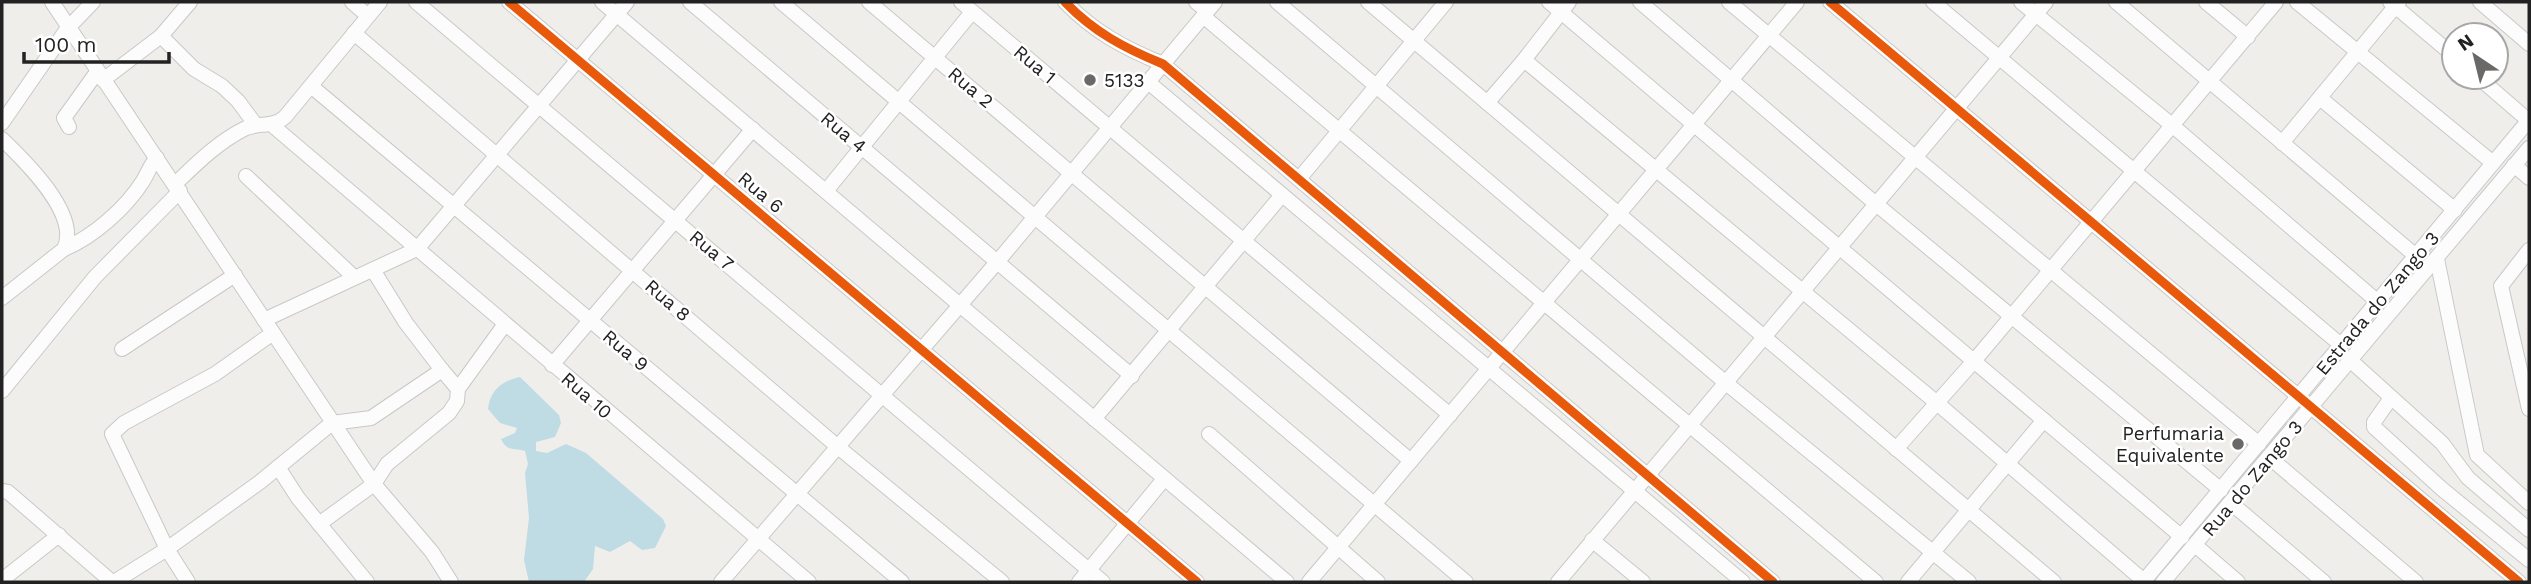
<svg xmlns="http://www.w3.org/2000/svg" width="2531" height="584" font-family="'Work Sans',sans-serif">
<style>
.water{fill:#bfdbe3}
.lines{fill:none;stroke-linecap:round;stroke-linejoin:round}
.minor-casing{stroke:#c9c8c7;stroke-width:16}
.minor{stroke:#fdfcfc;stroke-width:14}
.cycleway-casing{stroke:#fff;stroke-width:13}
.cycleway{stroke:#e8590c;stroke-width:9}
.poi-dot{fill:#6a6968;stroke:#fff;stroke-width:2.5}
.labels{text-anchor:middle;stroke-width:5;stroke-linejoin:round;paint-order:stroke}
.street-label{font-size:19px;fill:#222;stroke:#fff}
.poi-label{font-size:19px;fill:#222;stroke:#fff;text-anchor:start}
</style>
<rect width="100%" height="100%" fill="#f0eeeb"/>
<path class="water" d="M520,377L559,415L561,423L555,437L536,442V451L547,453L566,444L586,453L663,519L666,526L655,548L642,550L630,541L610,552L595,546L593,569L584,582H529L524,560L529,518L525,473L528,464L525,451C513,447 507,452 501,439L515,433L517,428L500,423L488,409C490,390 502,381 520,377Z"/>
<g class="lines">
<g class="minor-casing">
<g id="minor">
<path d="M52,2L374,484L432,552L451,582"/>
<path d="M352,2L368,16"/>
<path d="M416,2L1103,582"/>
<path d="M509,2L1197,582"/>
<path d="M602,2L1287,582"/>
<path d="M690,2L1132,376"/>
<path d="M781,2L1466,582"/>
<path d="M869,2L1411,461"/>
<path d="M961,2L1450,415"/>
<path d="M1065,2C1094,32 1124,48 1163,64L1773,582"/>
<path d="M1196,2L1207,11"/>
<path d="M1277,2L1726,383L1969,582"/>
<path d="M1368,2L2054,582"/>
<path d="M1549,2L2182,537"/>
<path d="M1640,2L1876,204L2221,490"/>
<path d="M1729,2L2259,444"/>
<path d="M1830,2L2519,582"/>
<path d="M1933,2L2341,345"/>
<path d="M2021,2L2173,126L2378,302"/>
<path d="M2116,2L2416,256"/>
<path d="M2206,2L2248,37"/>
<path d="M2297,2L2493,163"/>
<path d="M2390,2L2454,56"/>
<path d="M2480,2L2529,44"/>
<path d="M1203,16L1876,582"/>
<path d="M354,33L838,447L1002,582"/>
<path d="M161,36L194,69L222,86L238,101L255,124"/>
<path d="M1524,60L1569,2"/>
<path d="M2478,77L2529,121"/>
<path d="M103,80L161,36L190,2"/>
<path d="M1148,82L1743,582"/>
<path d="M311,86L902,582"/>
<path d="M2320,98L2455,210"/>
<path d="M1487,103L1524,60L1937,403L2144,581"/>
<path d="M2,123L67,29L93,2"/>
<path d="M272,125L809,582"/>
<path d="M69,127L64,118L97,72"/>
<path d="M2,139C25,161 81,215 64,249L2,298"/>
<path d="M2282,143L2399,2"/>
<path d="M2514,165L2529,178"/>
<path d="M246,176L354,277"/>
<path d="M1299,179L1446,2"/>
<path d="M175,184C196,164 218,142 244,129C259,122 272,128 285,117L380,2"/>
<path d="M826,191L972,12"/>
<path d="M64,249C93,237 126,208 143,181C148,173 150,165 157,158"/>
<path d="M2529,250L2501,286L2529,409"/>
<path d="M2437,259L2477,455L2529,503"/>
<path d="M373,270L406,323L442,370"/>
<path d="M264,320L417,249L627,2"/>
<path d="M122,349L235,275"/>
<path d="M2351,361L2442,443L2468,478L2529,530"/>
<path d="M552,365L753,129"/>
<path d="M2,391L95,277L180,191"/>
<path d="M2391,398L2374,422V427L2442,489L2529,560"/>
<path d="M1094,419L1282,195"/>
<path d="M1209,434L1378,582"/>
<path d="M1896,449L1974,361L2276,2"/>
<path d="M2269,457L2416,582"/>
<path d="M278,467L298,498L367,582"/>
<path d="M2,491L8,492L112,582"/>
<path d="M2231,503L2324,582"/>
<path d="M319,524L374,484L387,464L449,413L457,401L458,389L505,324"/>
<path d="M1592,540L1643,582"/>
<path d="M2195,545L2238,582"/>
<path d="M2,580L59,535"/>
<path d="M114,582L167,549L260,482L332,423L371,418L442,370L458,389"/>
<path d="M188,582L167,549L112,434L124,423L215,374L273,333"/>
<path d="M721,582L998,261L1215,2"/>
<path d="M1079,582L1164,479"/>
<path d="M1309,582L1797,2"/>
<path d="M1558,582L2046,2"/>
<path d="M1908,582L2044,420"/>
<path d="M2143,582L2529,120"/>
<path d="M2163,582L2529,148"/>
</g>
</g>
<use href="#minor" class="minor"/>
<g class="cycleway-casing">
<g id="cycleway">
<path d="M509,2L1197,582"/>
<path d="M1065,2C1094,32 1124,48 1163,64L1773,582"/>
<path d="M1830,2L2519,582"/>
</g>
</g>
<use href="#cycleway" class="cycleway"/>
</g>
<g class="poi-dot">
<circle cx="1090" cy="80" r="7"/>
<circle cx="2238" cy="444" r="7"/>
</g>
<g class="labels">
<g class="street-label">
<text transform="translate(1035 64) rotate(40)" y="7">Rua 1</text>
<text transform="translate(971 87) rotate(40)" y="7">Rua 2</text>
<text transform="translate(844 132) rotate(40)" y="7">Rua 4</text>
<text transform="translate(761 192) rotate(40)" y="7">Rua 6</text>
<text transform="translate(712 250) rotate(40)" y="7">Rua 7</text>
<text transform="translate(668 300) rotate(41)" y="7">Rua 8</text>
<text transform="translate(2377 303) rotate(-50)" y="7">Estrada do Zango 3</text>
<text transform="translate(626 350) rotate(40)" y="7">Rua 9</text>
<text transform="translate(587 395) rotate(41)" y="7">Rua 10</text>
<text transform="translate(2252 478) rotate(-50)" y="7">Rua do Zango 3</text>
</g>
<g class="poi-label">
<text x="1104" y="87">5133</text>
<text x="2224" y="440" text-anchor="end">Perfumaria<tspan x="2224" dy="22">Equivalente</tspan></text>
</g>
</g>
<rect width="2531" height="584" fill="none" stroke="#222222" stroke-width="7"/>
<g transform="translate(2475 56) rotate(325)"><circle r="33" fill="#ffffff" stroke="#a7a7a7" stroke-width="2"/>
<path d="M0-5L12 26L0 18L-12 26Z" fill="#6a6968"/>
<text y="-10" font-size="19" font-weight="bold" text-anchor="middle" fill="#222222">N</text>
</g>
<path d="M24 52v10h145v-10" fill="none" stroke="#222222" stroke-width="3.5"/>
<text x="35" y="52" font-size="21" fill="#222222" stroke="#ffffff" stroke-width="5" paint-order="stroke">100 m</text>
</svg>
